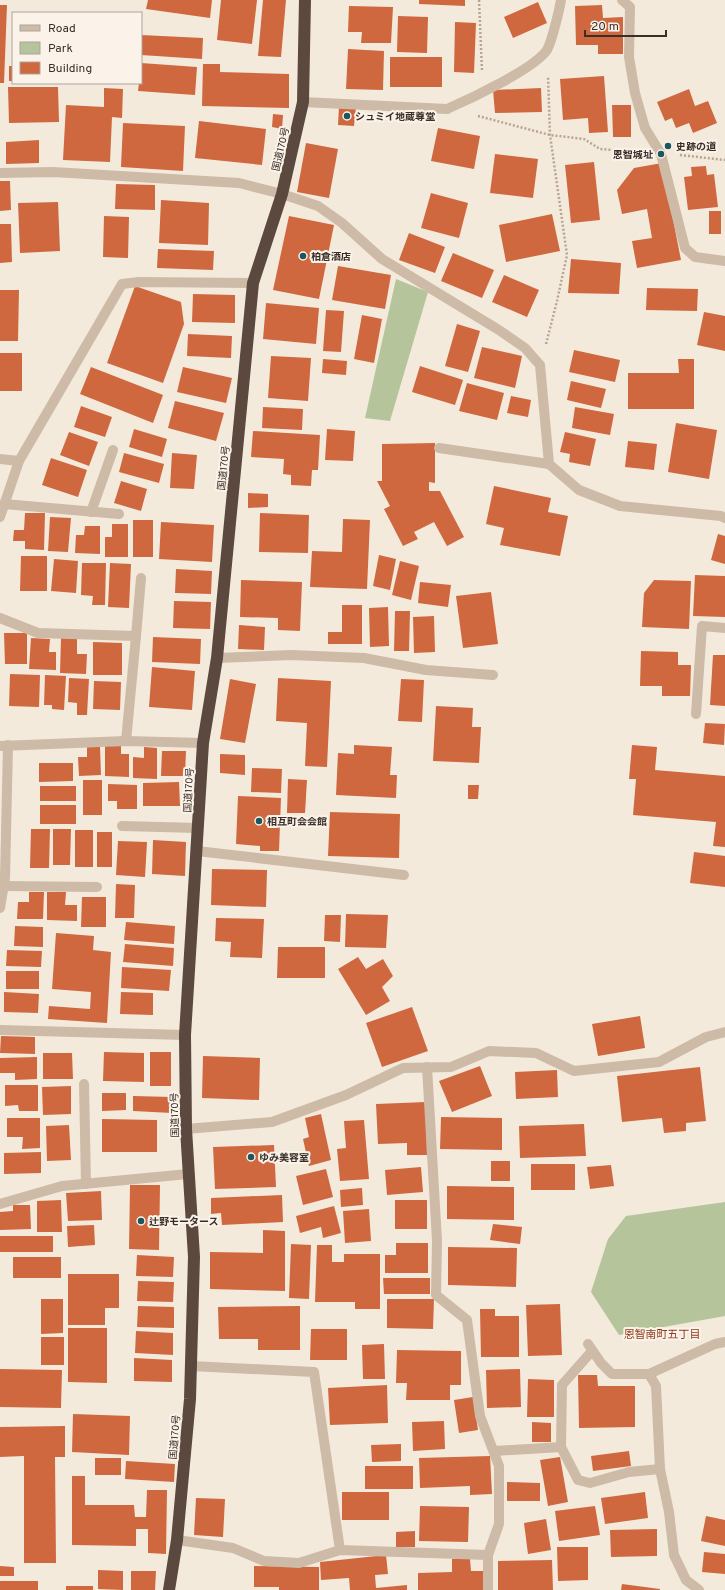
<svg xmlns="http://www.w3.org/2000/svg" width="725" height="1590" font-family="Overpass,'Noto Sans JP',sans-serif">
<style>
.green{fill:#b5c49b}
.building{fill:#cf683f}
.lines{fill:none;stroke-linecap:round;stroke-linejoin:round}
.path{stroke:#b9a491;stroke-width:2.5;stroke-dasharray:2 2;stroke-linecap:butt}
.lane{stroke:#cdbaa7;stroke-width:10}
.street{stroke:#cdbaa7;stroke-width:10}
.highway{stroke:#5b483e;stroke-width:12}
.poi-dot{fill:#1a575e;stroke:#fbf3e9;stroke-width:1.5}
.labels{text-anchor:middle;stroke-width:4;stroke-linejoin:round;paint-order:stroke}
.poi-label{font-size:10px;font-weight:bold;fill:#392e28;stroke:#fbf3e9;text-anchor:start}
.street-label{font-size:10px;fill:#392e28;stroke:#fbf3e9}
.neighbourhood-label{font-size:11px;fill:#8e3b1b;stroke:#fbf3e9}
</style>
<rect width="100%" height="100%" fill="#f4eadc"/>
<g class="green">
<path d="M396,279L428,292L390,421L365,418Z"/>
<path d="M725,1202V1316L619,1335L591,1292L608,1239L626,1216Z"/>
</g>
<g class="building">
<path d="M148,0H212L210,18L146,9Z"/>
<path d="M221,0H257L252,44L217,40Z"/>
<path d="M263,0H286L281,57L258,56Z"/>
<path d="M419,0H465V6L419,4Z"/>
<path d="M538,2L547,23L513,38L504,17Z"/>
<path d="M0,5H7L4,83H0Z"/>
<path d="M602,5L603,18L623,17V54H598V45H576L575,6Z"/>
<path d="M349,6L393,7L391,43H361L362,32H348Z"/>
<path d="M398,16L428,17L427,53L397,52Z"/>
<path d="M455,22L476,23L474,73L454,72Z"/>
<path d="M141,35L203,38L202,59L141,55Z"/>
<path d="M348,49L384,51L383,90L346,89Z"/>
<rect x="390" y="57" width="52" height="30"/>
<path d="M141,63L197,67L195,95L138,91L139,83H141Z"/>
<path d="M203,64H220V72L289,74V108L202,106Z"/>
<rect x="9" y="66" width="4" height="15"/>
<path d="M604,76L608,132L589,133L588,118L563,120L560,79Z"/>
<path d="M8,87H58L59,122L9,123Z"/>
<path d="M104,88L123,89L122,118L112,117L110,162L63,160L66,105L104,107Z"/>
<path d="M541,88L542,112L495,113L493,90Z"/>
<path d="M689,89L695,106L708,101L717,123L693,133L689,123L676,128L672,118L665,121L657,102Z"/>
<path d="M612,105H631V137H613Z"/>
<path d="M339,106L356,107L354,126L338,125Z"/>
<path d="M273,114L283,115L282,129L272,127Z"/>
<path d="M199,121L266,129L262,165L195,158Z"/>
<path d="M123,123L185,126L183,171L121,167Z"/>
<path d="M438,128L480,136L474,169L431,161Z"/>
<path d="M39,140V163L6,164V142Z"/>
<path d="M306,143L338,149L329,198L297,192Z"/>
<path d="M495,154L538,159L533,198L490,193Z"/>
<path d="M594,162L600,220L571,223L565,165Z"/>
<path d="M662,163L681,260L637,268L632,241L652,238L647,209L622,214L617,190L634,168Z"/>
<path d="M706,166L707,175L714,174L718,207L688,210L684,177L692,176L691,167Z"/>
<path d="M0,181H10L11,210L0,211Z"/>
<path d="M116,184L155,185V210L115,209Z"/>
<path d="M431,193L468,203L459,238L421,228Z"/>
<path d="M161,200L209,203L208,245L159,243Z"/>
<path d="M58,202L60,251L20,253L18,203Z"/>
<rect x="709" y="211" width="12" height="23"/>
<path d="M552,214L560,251L506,262L499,225Z"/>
<path d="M104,216L129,217L128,258L103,257Z"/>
<path d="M289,216L334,225L319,299L273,290Z"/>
<path d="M0,224H11L12,262L0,263Z"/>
<path d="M409,233L445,247L435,273L399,260Z"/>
<path d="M158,249L214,251L213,270L157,268Z"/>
<path d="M453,253L494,270L482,298L441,281Z"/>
<path d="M571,259L621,263L619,294L568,293Z"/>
<path d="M338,266L391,275L385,309L332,300Z"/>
<path d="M504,275L539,290L527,317L492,302Z"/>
<path d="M135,286L181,302L184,324L163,383L107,363Z"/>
<path d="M647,288L698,289L697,311L646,310Z"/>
<path d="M0,290H19L18,341H0Z"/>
<path d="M193,294L235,295V323L192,322Z"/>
<path d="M266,303L319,308L316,344L263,339Z"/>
<path d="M326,310L344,311L341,352L323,351Z"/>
<path d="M704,312L725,316V351L697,345Z"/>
<path d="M362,315L382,319L374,363L354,359Z"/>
<path d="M457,324L480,331L468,372L445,366Z"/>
<path d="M188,334L232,336L231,358L187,356Z"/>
<path d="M482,347L522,356L515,388L474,378Z"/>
<path d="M574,350L620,360L615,382L569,372Z"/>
<rect x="0" y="353" width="22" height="38"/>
<path d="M271,356L311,358L308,401L268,398Z"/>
<path d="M323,359L347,361L346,375L322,373Z"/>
<path d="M678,359H694V409H628V373H679Z"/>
<path d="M420,366L463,380L455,405L412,392Z"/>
<path d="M91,367L163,395L153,423L80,394Z"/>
<path d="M183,367L232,378L226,403L177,392Z"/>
<path d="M571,381L606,389L601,408L567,400Z"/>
<path d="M467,383L504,393L497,420L459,411Z"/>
<path d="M511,396L531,400L528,417L507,413Z"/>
<path d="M175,401L224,413L216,441L168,428Z"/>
<path d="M81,406L112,417L105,437L74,427Z"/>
<path d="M263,407L303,409L302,430L262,428Z"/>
<path d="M575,407L614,414L610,435L572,428Z"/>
<path d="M676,423L717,430L709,479L668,472Z"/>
<path d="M134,429L167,439L162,457L129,447Z"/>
<path d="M327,429L355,431L353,461L325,460Z"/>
<path d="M253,431L320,435L318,470H312L311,486L291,485V475L283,474L284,459L251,457Z"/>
<path d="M69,432L98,442L89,466L60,455Z"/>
<path d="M565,432L596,439L590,466L569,462L570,454L560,452Z"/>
<path d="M628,441L657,444L654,470L625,467Z"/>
<path d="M435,443V483L429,482V491H440L464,537L447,546L434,522L414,532L418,539L403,546L384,509L390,506L377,481H382V444Z"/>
<path d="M124,453L164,464L159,483L119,472Z"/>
<path d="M172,453L197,455L194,489L170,488Z"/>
<path d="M51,458L87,470L78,497L42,485Z"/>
<path d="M121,481L147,489L141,511L114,503Z"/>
<path d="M494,486L551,498L548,512L568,516L560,556L500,545L504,528L486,524Z"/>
<path d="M248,493L268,494V507L248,508Z"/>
<path d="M25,513H45L44,550L25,549V541H13L14,530H24Z"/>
<path d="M260,513L309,515L308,553L259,552Z"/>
<path d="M50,517L71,518L68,552L48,551Z"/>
<path d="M343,519L370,520L367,589L310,587L312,551L342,552Z"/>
<rect x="133" y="520" width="20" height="37"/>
<path d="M161,522L214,525L212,562L159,559Z"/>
<path d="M112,524H128V557H105V537H112Z"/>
<path d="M85,526H100V554L75,553L76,535H84Z"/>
<path d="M718,534L725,536V564L711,560Z"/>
<path d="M379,555L396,559L390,590L373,586Z"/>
<path d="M21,556H47V591H20Z"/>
<path d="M54,559L78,561L76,593L51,591Z"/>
<path d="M400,561L419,566L411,600L392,595Z"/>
<path d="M82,563H106L105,605H92L93,596L81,595Z"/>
<path d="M110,563L131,564L129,608L108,607Z"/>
<path d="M176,569L212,571L211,594L175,593Z"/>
<path d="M695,575L725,576V617L693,616Z"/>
<path d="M241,580L302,582L300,631L278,630V618L240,617Z"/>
<path d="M654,580L691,581L689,629L642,627L644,593Z"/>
<path d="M420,582L451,585L448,607L418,603Z"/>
<path d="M491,592L498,644L463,648L456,596Z"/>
<path d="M174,601L211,602L210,629L173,628Z"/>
<path d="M342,605H362V644H328V632H342Z"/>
<path d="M388,607L389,646L370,647L369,608Z"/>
<path d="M395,611H410L409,651H394Z"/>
<path d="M434,616L435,652L414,653L413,617Z"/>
<path d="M239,625L265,627L264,650L238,649Z"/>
<path d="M4,633H27V664H5Z"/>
<path d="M153,637L201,639L200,664L152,662Z"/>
<path d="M31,638L50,639L49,652H56V670L29,669Z"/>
<path d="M61,638L77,639V654H87L86,674L60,673Z"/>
<path d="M93,642L122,643V675H93Z"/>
<path d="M641,651L678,652V665H691L690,696H662V686H640Z"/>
<path d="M713,655H725V706L710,705Z"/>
<path d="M152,667L195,671L192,710L149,707Z"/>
<path d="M10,674L40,675L39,707L9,706Z"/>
<path d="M45,675L66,676L64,710L52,709V705H44Z"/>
<path d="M69,678L89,679L87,715H77V703L68,702Z"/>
<path d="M278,678L331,681L327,767L305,766L307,723L276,721Z"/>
<path d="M230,679L256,684L245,743L220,739Z"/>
<path d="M401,679L424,680L422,722L398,721Z"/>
<path d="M94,681L121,682L120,710L93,709Z"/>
<path d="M436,706L473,708L472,727H481L479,763L433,761Z"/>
<path d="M705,723L725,724L724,745L703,743Z"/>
<path d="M354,745L392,747L390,775H397L396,798L336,795L338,753L354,754Z"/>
<path d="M632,745L657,747L655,770L725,776V847L713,846L716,822L633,815L636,779H629Z"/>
<path d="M87,746H100L101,775L79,776L78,757H87Z"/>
<path d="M105,746H121V754H129V777L105,776Z"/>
<path d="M144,747L157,748V779L133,778V757L144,758Z"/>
<path d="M162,751H186L185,776H161Z"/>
<path d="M220,754L245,755V775L220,773Z"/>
<path d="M39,763H73V781L39,782Z"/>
<path d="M252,768L282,769L281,793L251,792Z"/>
<path d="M288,779L307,780L305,813H287Z"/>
<rect x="83" y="780" width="19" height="35"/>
<path d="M179,782L180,806H143V783Z"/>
<path d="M108,784L137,785V809H117V801H108Z"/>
<path d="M468,785H479L478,799H468Z"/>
<rect x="40" y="786" width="36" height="15"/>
<path d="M238,796L281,798L279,851H260V846L236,844Z"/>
<rect x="40" y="805" width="36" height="19"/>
<path d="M330,812L400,814L399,858L328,856Z"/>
<path d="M31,829H50L49,868H30Z"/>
<path d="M53,829H71L70,865H53Z"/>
<rect x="75" y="830" width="18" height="37"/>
<rect x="97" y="832" width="15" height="35"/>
<path d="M153,840L186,842L185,876L152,874Z"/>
<path d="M118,841L147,842L145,877L116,875Z"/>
<path d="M694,852L725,856V887L690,883Z"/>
<path d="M212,869L267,870L266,907L211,905Z"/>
<path d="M116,884L135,885L134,918H115Z"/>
<path d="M29,892H44L43,919H17L18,902H29Z"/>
<path d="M47,892H66L65,905H77V921L47,920Z"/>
<path d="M82,897H106V927H81Z"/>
<path d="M346,914L388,915L386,948L345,947Z"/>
<path d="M325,915H341L340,942L324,941Z"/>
<path d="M216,918L264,919L262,958L230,957L231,942L215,941Z"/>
<path d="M126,922L175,926L174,944L124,940Z"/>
<path d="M15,926L43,927V947L14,946Z"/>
<path d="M56,933L94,936L93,950L111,952L107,1023L48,1019L49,1006L90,1009L91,992L52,989Z"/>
<path d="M125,944L174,948L173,966L123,962Z"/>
<path d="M278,947H325V978H277Z"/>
<path d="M7,950L42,951L41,967L6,966Z"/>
<path d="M358,957L366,969L383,959L393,976L382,987L390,1001L366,1015L338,969Z"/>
<path d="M122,967L171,970L169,991L121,988Z"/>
<rect x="6" y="971" width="33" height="18"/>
<path d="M4,992L39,994L38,1013L4,1012Z"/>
<path d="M121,992L153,993V1015L120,1014Z"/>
<path d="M412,1007L428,1051L382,1067L366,1023Z"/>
<path d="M640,1016L645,1048L598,1056L592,1024Z"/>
<path d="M1,1036L35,1037V1054L0,1053Z"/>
<path d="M104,1052L144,1053V1082L103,1081Z"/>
<rect x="150" y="1052" width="21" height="34"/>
<path d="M43,1053H72L73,1079H43Z"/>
<path d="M203,1056L260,1058L259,1100L202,1098Z"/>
<path d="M37,1057V1079L15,1080V1073H0V1058Z"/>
<path d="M480,1066L492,1096L452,1112L439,1081Z"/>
<path d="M700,1067L706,1121L686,1123V1131L664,1133L662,1118L622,1122L617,1076Z"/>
<path d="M557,1070L558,1097L516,1099L515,1072Z"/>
<path d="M5,1085H38V1111H19L18,1105L5,1106Z"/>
<path d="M71,1086V1114L43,1115L42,1087Z"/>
<path d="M102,1093H126V1110L102,1111Z"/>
<path d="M133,1096L173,1097L172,1113L133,1111Z"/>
<path d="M426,1102L427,1155H407V1143L378,1144L376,1104Z"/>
<path d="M321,1114L331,1160L309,1166L303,1139L309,1137L305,1118Z"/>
<path d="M441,1117L502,1118V1150L440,1149Z"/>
<path d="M7,1118H40V1148L22,1149L23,1137H7Z"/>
<path d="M102,1119L157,1120V1152H102Z"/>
<path d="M364,1120L369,1179L340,1181L337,1149L346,1148L344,1121Z"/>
<path d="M584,1124L586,1156L520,1158L519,1126Z"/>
<path d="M69,1125L71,1160L47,1161L46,1126Z"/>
<path d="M274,1145L276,1187L215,1189L213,1147Z"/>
<path d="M41,1152V1173L4,1174V1153Z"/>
<rect x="491" y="1161" width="19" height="20"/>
<rect x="531" y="1164" width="44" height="26"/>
<path d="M611,1165L614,1186L590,1189L587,1167Z"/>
<path d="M421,1167L423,1192L387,1195L385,1170Z"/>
<path d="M326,1169L333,1197L303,1205L296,1176Z"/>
<path d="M130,1185H160L159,1250L129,1249Z"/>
<path d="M447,1186L514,1187V1220L447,1219Z"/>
<path d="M362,1188L363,1205L341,1207L340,1190Z"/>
<path d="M101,1191L102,1220L68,1221L66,1193Z"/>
<path d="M282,1195L283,1222L222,1225L221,1213L211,1214V1198Z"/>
<path d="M61,1200L62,1232H37V1201Z"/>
<rect x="395" y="1200" width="32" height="29"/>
<path d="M13,1205H30L31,1229L0,1230V1212L13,1211Z"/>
<path d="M334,1206L341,1233L323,1238L321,1227L300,1233L296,1216Z"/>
<path d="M369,1209L371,1241L345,1243L343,1211Z"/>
<path d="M493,1224L522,1227L520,1244L490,1240Z"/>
<path d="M94,1225L95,1245L68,1247L67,1226Z"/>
<path d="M263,1230L285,1231V1291L210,1289V1252L263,1253Z"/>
<rect x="0" y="1236" width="53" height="16"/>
<path d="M396,1243H428V1273H385V1255H396Z"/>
<path d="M291,1244L311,1245L309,1299L289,1298Z"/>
<path d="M317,1245H332V1262H344V1254H380V1309H355V1302H315Z"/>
<path d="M448,1247L517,1248L516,1287L448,1285Z"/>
<path d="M137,1255L174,1257L173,1277L136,1276Z"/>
<rect x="13" y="1257" width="48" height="21"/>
<path d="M68,1274H119V1308H105V1325H68Z"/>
<path d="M383,1278H430V1294H384Z"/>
<path d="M138,1281L174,1282L173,1302L137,1301Z"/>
<path d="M41,1299H63V1333L41,1334Z"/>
<path d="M387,1299H434L433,1329L387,1328Z"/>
<path d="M560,1304L562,1355L528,1356L526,1305Z"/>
<path d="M138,1306L174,1307V1328L137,1327Z"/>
<path d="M300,1306V1350H258V1339H219L218,1307Z"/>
<path d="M480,1309H495V1316H519V1357H481Z"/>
<path d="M68,1328H107V1383L68,1382Z"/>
<path d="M311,1329H347V1360H310Z"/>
<path d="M136,1331L173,1333V1355L135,1353Z"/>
<rect x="41" y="1337" width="23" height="28"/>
<path d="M384,1344L385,1379H363L362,1345Z"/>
<path d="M397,1350L461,1351V1385H450V1400H406L407,1383H396Z"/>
<path d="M134,1358L172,1360V1382L134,1381Z"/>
<path d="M0,1369L62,1370L61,1408L0,1407Z"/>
<path d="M520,1369L521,1407L487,1408L486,1370Z"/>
<path d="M578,1375H597L598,1386H635V1427L579,1428Z"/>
<path d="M528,1379L554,1380V1417H527Z"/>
<path d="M387,1385L388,1423L330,1425L328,1388Z"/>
<path d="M473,1397L478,1430L459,1433L454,1400Z"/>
<path d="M73,1414L130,1416L129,1455L72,1452Z"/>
<path d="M444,1421L445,1449L413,1451L412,1422Z"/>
<path d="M532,1422L551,1423V1442H532Z"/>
<path d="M65,1426V1457H55L56,1563H24V1456L0,1457V1427Z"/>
<path d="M401,1444V1461L372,1462L371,1445Z"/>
<path d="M629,1451L631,1466L593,1471L591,1456Z"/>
<path d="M490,1456L492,1494L470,1495V1486L420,1488L419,1458Z"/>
<path d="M560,1457L568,1502L548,1506L540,1460Z"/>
<rect x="95" y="1458" width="26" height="17"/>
<path d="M126,1461L175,1464L174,1482L125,1479Z"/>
<rect x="365" y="1466" width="48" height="23"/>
<path d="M72,1476H85V1505H134L135,1517H146L147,1490H167L166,1554L148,1553V1529H136V1546L72,1545Z"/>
<path d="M507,1482L540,1483V1501H507Z"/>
<rect x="342" y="1492" width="47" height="28"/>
<path d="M645,1492L648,1518L605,1524L601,1498Z"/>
<path d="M196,1498L225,1499L223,1537L194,1535Z"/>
<path d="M420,1506L469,1507L468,1542L419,1541Z"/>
<path d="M595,1506L600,1535L559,1541L555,1511Z"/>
<path d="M706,1516L725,1520V1546L701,1541Z"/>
<path d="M546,1519L551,1550L528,1554L524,1523Z"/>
<path d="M657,1529V1556L611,1557L610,1530Z"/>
<path d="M415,1531V1547H396V1532Z"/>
<path d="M557,1547H588V1580L558,1581Z"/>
<path d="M704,1552L725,1554V1574L702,1572Z"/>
<path d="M386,1555L388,1574L375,1575L376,1588L407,1585V1590H350L349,1578L321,1580L320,1562Z"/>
<path d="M452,1559H470L471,1571H484V1590H418V1573L452,1572Z"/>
<path d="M552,1560L553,1590H498V1561Z"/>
<path d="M0,1566L14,1567V1576H0Z"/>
<path d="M254,1566L319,1567V1590H279V1587H254Z"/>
<path d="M98,1570L123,1571V1590L98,1589Z"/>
<path d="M131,1571H156L155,1590H131Z"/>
<rect x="0" y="1581" width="38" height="9"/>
<path d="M622,1584L660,1589V1590H621Z"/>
<rect x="66" y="1586" width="27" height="4"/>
</g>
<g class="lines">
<g class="path">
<path d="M479,0L482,71"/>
<path d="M478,116L550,135L584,139L600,149L638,152"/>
<path d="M680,155L725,160"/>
<path d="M546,344L557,301L567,255L550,135L548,76"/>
</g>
<g class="lane">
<path d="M303,102L447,109"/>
<path d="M4,504L119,514"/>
<path d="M91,512L113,450"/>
<path d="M136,636L141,578"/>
<path d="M217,658L291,655L364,658L426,670L493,675"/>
<path d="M122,826L198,828"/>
<path d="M197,851L404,875"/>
<path d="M4,886L97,887"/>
<path d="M84,1084L86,1184"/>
</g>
<g class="street">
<path d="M622,0L630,7L629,57L635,93L645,128L661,154L685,248L695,257L725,261"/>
<path d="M447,109C470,99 534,69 547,50C552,41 559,11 561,0"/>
<path d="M0,173L53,172L239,183L282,194L318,206L342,223L382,259L499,330L525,348L540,365L549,464L579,490L620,506L721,516L725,518"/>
<path d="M439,448L549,464"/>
<path d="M0,459L19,461"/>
<path d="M0,517L19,461L122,284L139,282L253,283"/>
<path d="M0,618L38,633L136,636L126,741"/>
<path d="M696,714L702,626L725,628"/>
<path d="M0,746L126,741L203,743"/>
<path d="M0,908L5,878L8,745"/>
<path d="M0,1030L185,1035"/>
<path d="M427,1067L437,1241L436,1295L467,1320L480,1416L499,1466V1524L488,1555V1590"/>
<path d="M186,1129L272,1122L346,1095L403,1068L451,1067L489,1051L536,1053L574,1071L659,1062L706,1037L725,1032"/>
<path d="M0,1204L62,1186L188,1174"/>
<path d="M588,1344L601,1363L612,1374H649L656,1386L660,1469L669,1512L674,1555L686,1580L699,1590"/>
<path d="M191,1366L314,1372L340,1550"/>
<path d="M649,1374L715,1344L725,1342"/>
<path d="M561,1447L562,1385L592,1351"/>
<path d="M494,1451L561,1447L578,1480L590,1483L629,1472L660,1469"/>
<path d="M177,1540L233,1548L264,1561L299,1563L340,1550L488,1555"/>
</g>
<path class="highway" d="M169,1590L177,1540L190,1399L194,1257L186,1129L185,1035L203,743L217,658L253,283L282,194L303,102L305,0"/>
</g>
<g class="poi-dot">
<circle cx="347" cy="116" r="4"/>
<circle cx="668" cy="146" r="4"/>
<circle cx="661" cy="154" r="4"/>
<circle cx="303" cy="256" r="4"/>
<circle cx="259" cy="821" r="4"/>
<circle cx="251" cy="1157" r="4"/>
<circle cx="141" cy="1221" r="4"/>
</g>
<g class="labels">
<g class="poi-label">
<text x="355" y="120">シュミイ地蔵尊堂</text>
<text x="676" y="150">史跡の道</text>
<text x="653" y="158" text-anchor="end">恩智城址</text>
<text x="311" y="260">柏倉酒店</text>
<text x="267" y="825">相互町会会館</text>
<text x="259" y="1161">ゆみ美容室</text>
<text x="149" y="1225">辻野モータース</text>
</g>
<g class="street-label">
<text transform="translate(280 149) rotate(-77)" y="4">国道170号</text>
<text transform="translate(223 468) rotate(-84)" y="4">国道170号</text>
<text transform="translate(188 790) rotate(-87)" y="4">国道170号</text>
<text transform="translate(174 1115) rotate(-91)" y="4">国道170号</text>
<text transform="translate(174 1437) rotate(-85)" y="4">国道170号</text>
</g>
<g class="neighbourhood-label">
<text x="662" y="1338">恩智南町五丁目</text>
</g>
</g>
<rect x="12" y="12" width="130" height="72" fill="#fbf3e9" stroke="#ada49c"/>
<rect x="20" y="25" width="20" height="6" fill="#cdbaa7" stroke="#ada49c"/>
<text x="48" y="32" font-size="12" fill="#392e28">Road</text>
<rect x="20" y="42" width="20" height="12" fill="#b5c49b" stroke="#ada49c"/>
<text x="48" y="52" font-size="12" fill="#392e28">Park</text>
<rect x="20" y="62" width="20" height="12" fill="#cf683f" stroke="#ada49c"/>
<text x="48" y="72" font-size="12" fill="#392e28">Building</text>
<path d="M585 30v6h81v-6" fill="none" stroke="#392e28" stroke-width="2"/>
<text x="591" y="30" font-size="12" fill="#392e28" stroke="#fbf3e9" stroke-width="3" paint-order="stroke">20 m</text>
</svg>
